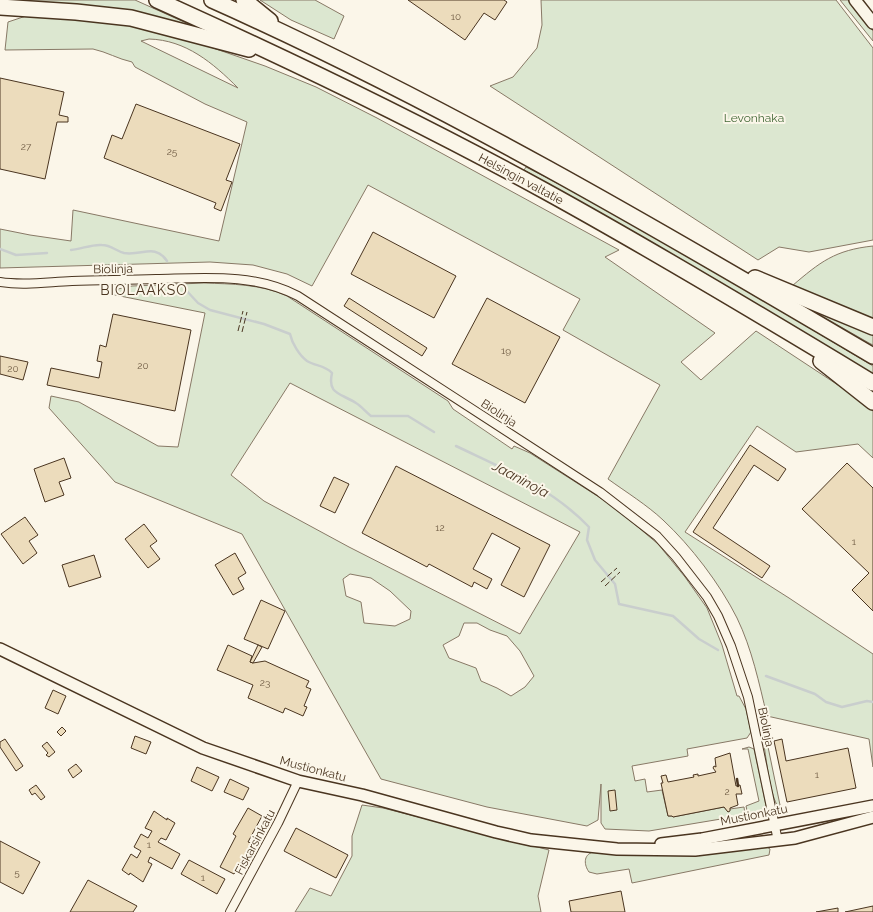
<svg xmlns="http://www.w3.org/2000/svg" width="873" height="912" font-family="Raleway,sans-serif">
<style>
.green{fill:#dce7d0;stroke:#887966;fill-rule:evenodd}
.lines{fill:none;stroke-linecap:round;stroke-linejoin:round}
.stream{stroke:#c9cecd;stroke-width:2.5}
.building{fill:#ecdcbc;stroke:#4a3520}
.street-casing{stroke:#4a3520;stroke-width:10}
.secondary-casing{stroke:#4a3520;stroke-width:14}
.highway-casing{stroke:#4a3520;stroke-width:18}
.street{stroke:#fbf6e9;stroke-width:8}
.secondary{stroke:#fbf6e9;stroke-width:11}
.highway{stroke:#fbf6e9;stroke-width:15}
.fence{stroke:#4a3520;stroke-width:1;stroke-dasharray:6 2.5;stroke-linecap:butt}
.wall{stroke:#4a3520;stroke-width:2.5}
.labels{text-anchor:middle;stroke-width:4;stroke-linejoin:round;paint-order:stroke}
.number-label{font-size:10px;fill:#725f47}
.park-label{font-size:12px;fill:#436837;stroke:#fbf6e9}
.street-label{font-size:12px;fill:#4a3520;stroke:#fbf6e9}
.neighbourhood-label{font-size:14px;letter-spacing:1px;fill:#4a3520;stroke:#fbf6e9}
.water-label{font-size:14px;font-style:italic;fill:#4a3520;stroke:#fbf6e9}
</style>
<rect width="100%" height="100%" fill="#fbf6e9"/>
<g class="green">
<path d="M0,0H135L213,35Z"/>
<path d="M260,0H315L344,16L334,39L291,20Z"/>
<path d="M541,0H836L873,48V240L809,252L779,247L758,260L490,86L513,77L537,48L542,25Z"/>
<path d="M840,0H848L873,31V41Z"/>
<path d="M29,15L104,21L170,33L265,66L316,87L377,118L619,250L605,257L715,333L681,362L701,380L756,331L841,387L873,411V458L858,444L796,452L757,426L685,532L789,598L873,654V767L869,739L767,716C759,683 752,649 737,618C720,584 691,546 663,520C647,505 626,492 608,479L660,385L563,330L580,299L368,185L312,286L287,274L253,265L210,262L0,268V229L30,235L71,241L73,210L219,241L247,122L205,104L135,67L132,62C118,59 107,52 93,49L5,50L8,22ZM149,39C186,40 213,63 238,88L141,41Z"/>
<path d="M526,167C645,227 759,298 873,366V374L750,300L524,170Z"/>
<path d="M873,246V322L792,286C820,262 835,250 873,246Z"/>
<path d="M204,283C231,284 261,284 287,296L448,401L453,409L512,449L514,446L530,453L613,506L658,544L685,577L707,608L722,645L737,696H739L746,709L751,732L747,738L687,749L688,756L632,766L635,781L645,779L647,792L662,790L668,816H672L673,817L724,807L728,812L730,809L744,807L745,815L649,831L605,829L601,823V784L598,820L587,826L487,807L381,779L242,534L115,482L49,408L51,396L79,402L158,446L178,447L205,313L100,292L118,291V289L132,286ZM290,383L580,532L520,634L349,547L264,501L231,475ZM350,574L371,578L390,591L411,611L410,619L395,626L364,623L361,602L346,596L343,579ZM464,623H477L490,630L507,636L520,651L534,676L525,687L511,696L497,688L481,681L476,668L449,658L443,645L459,636Z"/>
<path d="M808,308L873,333V345L869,343Z"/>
<path d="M765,741L767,742L780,805L778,806C771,799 766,758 764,745Z"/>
<path d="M749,747L754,749L766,806L761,812L748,815L746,806L759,801L748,749H742Z"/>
<path d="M362,805L383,808L549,850L538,896L541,912H295L310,888L331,896L352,856V836Z"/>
<path d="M767,847L770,849L769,855L632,883L629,869L597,874L589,872C584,865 583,855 593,852L630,855Z"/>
</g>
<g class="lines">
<g class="stream">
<path d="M0,249L16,255L47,253"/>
<path d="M71,250C82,249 92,244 102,245C111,245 116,251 124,253C142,256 155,243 167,261"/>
<path d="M185,289L198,303L210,310L264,324L290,334C292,343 299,355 307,361C315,366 325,365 332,373C327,395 341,393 356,403C361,406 366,412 371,416H408L434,432"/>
<path d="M456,446C504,469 552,488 589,527L587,540L595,560L615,584L619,604L673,616L699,639L718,650"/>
<path d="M766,676L815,694L826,702L842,707L867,701L873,702"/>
</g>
</g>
<g class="building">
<path d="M408,0H504L507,2L495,20L484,13L465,40Z"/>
<path d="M0,78L64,92L59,115L68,117V122H57L45,179L0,169Z"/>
<path d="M136,104L240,144L226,180L232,182L221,211L214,208L216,203L104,158L112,135L122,139Z"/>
<path d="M373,232L456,276L434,318L351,274Z"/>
<path d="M349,298L427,348L422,356L344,306Z"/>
<path d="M487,298L560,337L525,403L452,364Z"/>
<path d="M113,314L191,330L175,411L47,385L51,368L99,378L102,362L97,361L100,345L106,347Z"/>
<path d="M0,356L28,362L23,380L0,374Z"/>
<path d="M750,445L786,469L778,481L754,465L713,528L770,566L762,578L693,532Z"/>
<path d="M64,458L71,478L59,482L64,495L45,502L34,469Z"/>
<path d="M847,463L873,488V611L852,590L869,573L802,509Z"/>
<path d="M396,466L550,545L524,597L501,585L520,548L492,533L473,569L492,579L487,589L474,582L472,587L429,564L427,567L362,533Z"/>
<path d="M334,477L349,484L335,513L320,506Z"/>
<path d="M25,517L38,535L29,541L37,553L23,564L1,534Z"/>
<path d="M144,524L157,541L150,546L160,559L148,568L125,539Z"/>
<path d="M235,553L246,573L238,578L244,589L233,595L215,565Z"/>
<path d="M94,555L101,577L69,587L62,565Z"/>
<path d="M261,600L285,611L268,649L244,639Z"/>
<path d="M228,645L252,656L250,662L253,663L265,661L309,681L306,687L311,689L304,706L307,707L303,716L285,708L283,713L248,698L253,685L217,670Z"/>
<path d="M258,645L262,647L253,663L250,662Z"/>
<path d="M53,690L66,696L58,714L45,708Z"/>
<path d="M62,727L66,731L61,736L57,732Z"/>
<path d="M135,736L151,742L146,754L131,748Z"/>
<path d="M5,739L23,766L16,771L0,747V742Z"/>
<path d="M782,739L786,761L848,748L856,788L787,802L774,741Z"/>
<path d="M47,742L55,752L49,757L46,755L48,753L42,746Z"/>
<path d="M730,753L736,786L740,785L742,794H736L738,805L730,808V811L728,812L724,807L673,817L672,816H668L661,783H663L661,776L666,775L668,782L694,777L693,775L698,774V776L716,772L713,768L714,766L716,767L715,758Z"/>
<path d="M76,764L82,771L73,778L68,770Z"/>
<path d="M197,767L219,777L212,791L191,781Z"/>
<path d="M230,779L249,788L243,800L224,792Z"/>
<path d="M36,785L45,797L41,800L35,793L32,795L29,790Z"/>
<path d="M615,790L617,810L610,811L608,791Z"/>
<path d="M248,808L262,816L248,842L251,843L234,874L220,867L236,836L233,834Z"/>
<path d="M154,811L167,820V818L175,823L166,840L161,838L158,842L180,854L172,869L150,857L148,862L152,864L143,882L130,873L129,875L122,870L131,854L137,858L141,851L134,847L141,834L148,838L152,831L145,828Z"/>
<path d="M296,828L348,855L336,878L284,851Z"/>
<path d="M0,841L40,862L23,894L0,882Z"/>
<path d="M189,860L225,879L217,894L181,874Z"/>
<path d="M88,880L137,906L133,912H70Z"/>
<path d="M621,891L625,912H571L569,901Z"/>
<path d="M873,906V912H845Z"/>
<path d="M838,908V912H816Z"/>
</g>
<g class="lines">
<g class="street-casing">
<g id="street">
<path d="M0,282C24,286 48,282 72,281C100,280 128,280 156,279C205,278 254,273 298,296L600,492L657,536L676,557L707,597L718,616L731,646L748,697L778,841"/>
<path d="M230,912L278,823L298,781"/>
</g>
</g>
<g class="secondary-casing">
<g id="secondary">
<path d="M855,0L873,23"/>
<path d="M0,649L203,748L298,781L362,795L496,832L531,840L617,849L695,850L795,838L873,817"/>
<path d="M661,844L702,839L873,806"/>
</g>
</g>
<g class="highway-casing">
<g id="highway">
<path d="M157,0C288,59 419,122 545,191C656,252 764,317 873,383"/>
<path d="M212,0C441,102 658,229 873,356"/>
<path d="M244,0L270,21"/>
<path d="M0,7L76,12L131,18L249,49"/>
<path d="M755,278L873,327"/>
<path d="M821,361L873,402"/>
</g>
</g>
<use href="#street" class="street"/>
<use href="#secondary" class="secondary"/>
<use href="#highway" class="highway"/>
<g class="fence">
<path d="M238,331L243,311"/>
<path d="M242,332L247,312"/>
<path d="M601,582L617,568"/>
<path d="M605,586L620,572"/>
</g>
<path class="wall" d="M737,779L738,786"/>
</g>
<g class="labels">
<g class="number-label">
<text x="456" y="20">10</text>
<text x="26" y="150">27</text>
<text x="172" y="155">25</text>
<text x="506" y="354">19</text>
<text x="143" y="369">20</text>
<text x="13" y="372">20</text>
<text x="440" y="531">12</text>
<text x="854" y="545">1</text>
<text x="265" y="686">23</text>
<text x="817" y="778">1</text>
<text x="727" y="795">2</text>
<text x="149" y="848">1</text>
<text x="17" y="876">5</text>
<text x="203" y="881">1</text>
</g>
<g class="park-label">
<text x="754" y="122">Levonhaka</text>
</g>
<g class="street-label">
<text transform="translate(521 179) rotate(28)" y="4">Helsingin valtatie</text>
<text transform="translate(113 269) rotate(-1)" y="4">Biolinja</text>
<text transform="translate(499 413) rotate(33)" y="4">Biolinja</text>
<text transform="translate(766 727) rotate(78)" y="4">Biolinja</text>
<text transform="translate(313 769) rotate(15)" y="4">Mustionkatu</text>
<text transform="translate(754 815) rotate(-11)" y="4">Mustionkatu</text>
<text transform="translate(255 842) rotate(-62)" y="4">Fiskarsinkatu</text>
</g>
<g class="neighbourhood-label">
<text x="144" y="295">BIOLAAKSO</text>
</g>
<g class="water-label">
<text transform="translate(521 479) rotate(28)" y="5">Jaaninoja</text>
</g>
</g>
</svg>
